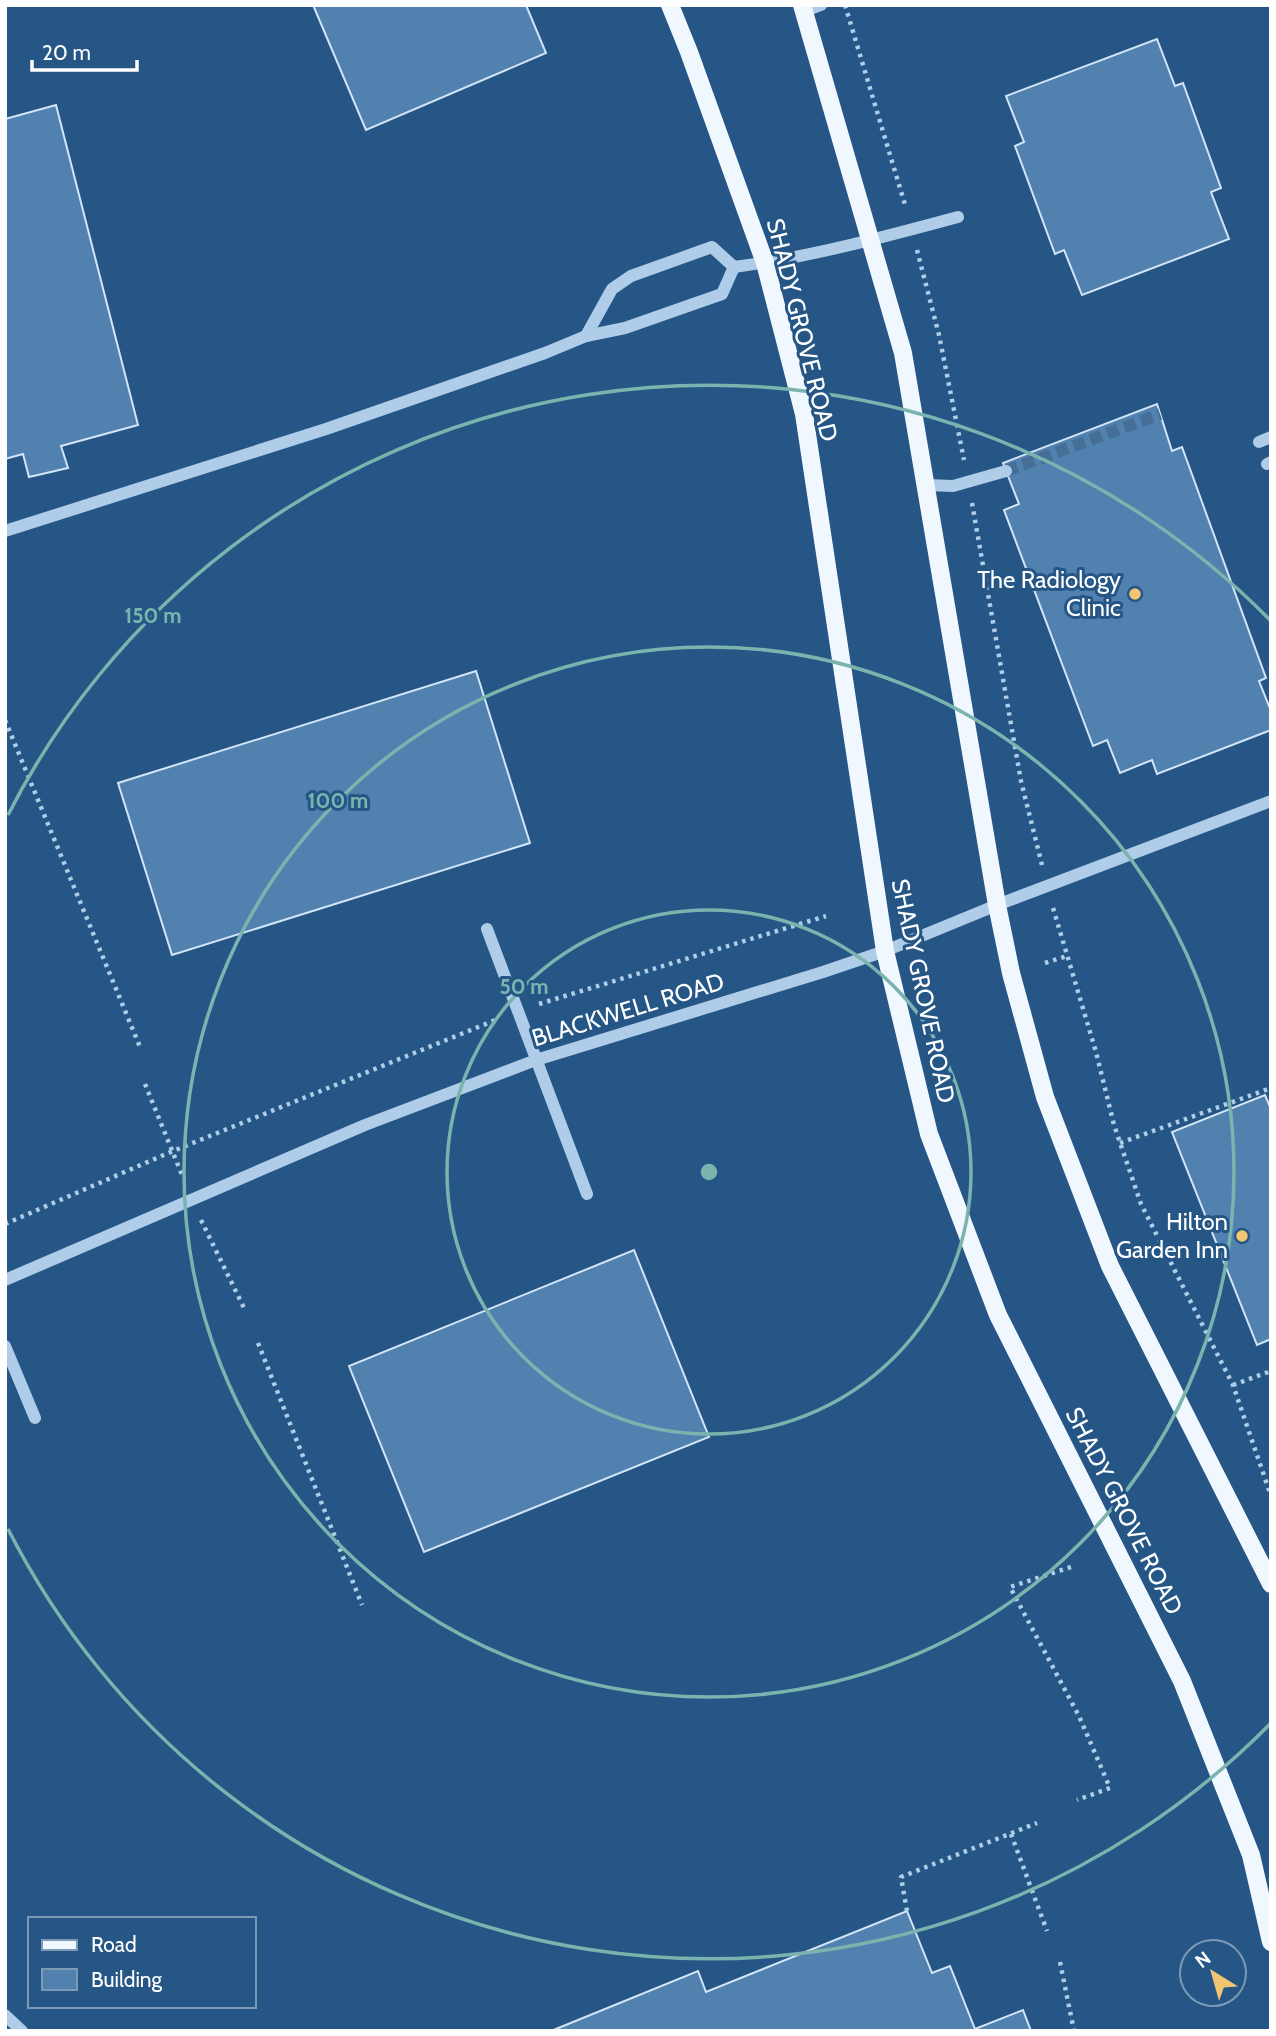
<svg xmlns="http://www.w3.org/2000/svg" width="1276" height="2036" font-family="Cabin,sans-serif">
<style>
.building{fill:#5181af;stroke:#d3e5f6;stroke-width:2}
.lines{fill:none;stroke-linecap:round;stroke-linejoin:round}
.minor-tunnel{stroke:#466f97;stroke-width:12;stroke-dasharray:12 6;stroke-linecap:butt}
.path{stroke:#afcde8;stroke-width:4.5;stroke-dasharray:3.5 5;stroke-linecap:butt}
.minor{stroke:#afcde8;stroke-width:12}
.major{stroke:#f1f7fe;stroke-width:18}
.ring{fill:none;stroke:#7bb4af;stroke-width:3.5}
.poi-dot{fill:#f2c573;stroke:#255685;stroke-width:2.5}
.labels{text-anchor:middle;stroke-width:6;stroke-linejoin:round;paint-order:stroke}
.street-label{font-size:24px;fill:#fff;stroke:#255685}
.poi-label{font-size:24px;fill:#fff;stroke:#255685;text-anchor:end}
.centre{fill:#7bb4af;stroke:#255685;stroke-width:3.5}
.ring-label{font-size:21px;text-anchor:middle;font-weight:bold;fill:#7bb4af;stroke:#255685;stroke-width:6;stroke-linejoin:round;paint-order:stroke}
</style>
<rect width="100%" height="100%" fill="#255685"/>
<g class="building">
<path d="M313,5H526L546,53L366,130Z"/>
<path d="M1157,39L1175,86L1183,83L1221,188L1211,192L1229,239L1082,295L1064,250L1055,254L1015,146L1024,142L1006,96Z"/>
<path d="M56,105L138,425L61,446L68,468L29,477L23,454L5,459V119Z"/>
<path d="M1157,404L1172,451L1182,447L1266,678L1259,681L1271,711V730L1157,774L1152,760L1120,773L1107,740L1093,746L1004,510L1019,504L1003,463Z"/>
<path d="M476,671L530,843L172,955L118,783Z"/>
<path d="M1265,1095L1271,1109V1339L1257,1345L1172,1132Z"/>
<path d="M634,1250L709,1437L424,1552L349,1366Z"/>
<path d="M907,1911L932,1973L950,1966L975,2029L1023,2010L1031,2031H551L698,1971L706,1992Z"/>
</g>
<g class="lines">
<path class="minor-tunnel" d="M1006,471L1160,414"/>
<g class="path">
<path d="M845,5L906,208"/>
<path d="M917,250L939,335L964,460"/>
<path d="M972,503L1021,781L1042,865"/>
<path d="M5,720L140,1047"/>
<path d="M1053,908L1096,1052L1114,1125L1141,1204L1233,1385L1271,1496"/>
<path d="M1045,963L1067,956"/>
<path d="M539,1004L826,916"/>
<path d="M145,1084L182,1175"/>
<path d="M1120,1143L1271,1088"/>
<path d="M201,1220L245,1310"/>
<path d="M5,1224L173,1151L498,1019"/>
<path d="M258,1343L362,1605"/>
<path d="M1233,1385L1271,1371"/>
<path d="M1071,1567L1010,1587L1079,1716L1110,1788L1077,1800"/>
<path d="M1011,1834L1047,1931"/>
<path d="M907,1911L901,1877L1037,1823"/>
<path d="M1060,1962L1074,2031"/>
</g>
<g class="minor">
<path d="M805,11L821,5"/>
<path d="M586,336L612,289L631,276L712,247L734,267C810,257 884,237 958,217"/>
<path d="M1259,442L1271,437"/>
<path d="M1267,464L1271,462"/>
<path d="M926,485L953,486L1006,471"/>
<path d="M5,531L326,429L545,353L586,336L625,328L722,294L734,267"/>
<path d="M487,929L587,1194"/>
<path d="M5,1280L365,1125L536,1060L823,972L885,951L997,905L1271,801"/>
<path d="M5,1346L35,1418"/>
<path d="M5,2015L22,2031"/>
</g>
<g class="major">
<path d="M670,5L689,52L765,263L804,414L885,951L929,1134L998,1315L1182,1681L1251,1855L1271,1942"/>
<path d="M802,5L903,353L997,905L1011,973L1045,1097L1110,1266L1271,1584"/>
</g>
</g>
<g class="ring">
<circle cx="709" cy="1172" r="262"/>
<circle cx="709" cy="1172" r="525"/>
<path d="M1270 1724A787 787 0 0 1 8 1529M8 815A787 787 0 0 1 1270 620"/>
</g>
<g class="poi-dot">
<circle cx="1135" cy="594" r="7"/>
<circle cx="1242" cy="1236" r="7"/>
</g>
<g class="labels">
<g class="street-label">
<text transform="translate(802 330) rotate(76)" y="8">SHADY GROVE ROAD</text>
<text transform="translate(923 991) rotate(78)" y="8">SHADY GROVE ROAD</text>
<text transform="translate(628 1010) rotate(-17)" y="8">BLACKWELL ROAD</text>
<text transform="translate(1124 1511) rotate(63)" y="8">SHADY GROVE ROAD</text>
</g>
<g class="poi-label">
<text x="1121" y="588">The Radiology<tspan x="1121" dy="28">Clinic</tspan></text>
<text x="1228" y="1230">Hilton<tspan x="1228" dy="28">Garden Inn</tspan></text>
</g>
</g>
<circle cx="709" cy="1172" r="10" class="centre"/>
<g class="ring-label">
<text x="153" y="623">150 m</text>
<text x="338" y="808">100 m</text>
<text x="524" y="994">50 m</text>
</g>
<rect width="1276" height="2036" fill="none" stroke="#ffffff" stroke-width="14"/>
<rect x="28" y="1917" width="228" height="91" fill="#255685" stroke="#7c9ab6" stroke-width="2"/>
<rect x="42" y="1940" width="35" height="10" fill="#f1f7fe" stroke="#7c9ab6" stroke-width="2"/>
<text x="91" y="1952" font-size="21" fill="#ffffff">Road</text>
<rect x="42" y="1969" width="35" height="21" fill="#5181af" stroke="#7c9ab6" stroke-width="2"/>
<text x="91" y="1987" font-size="21" fill="#ffffff">Building</text>
<g transform="translate(1213 1973) rotate(323)"><circle r="33" fill="#255685" stroke="#7c9ab6" stroke-width="2"/>
<path d="M0-5L12 26L0 18L-12 26Z" fill="#f2c573"/>
<text y="-10" font-size="19" font-weight="bold" text-anchor="middle" fill="#ffffff">N</text>
</g>
<path d="M32 60v10h105v-10" fill="none" stroke="#ffffff" stroke-width="3.5"/>
<text x="42" y="60" font-size="21" fill="#ffffff" stroke="#255685" stroke-width="5" paint-order="stroke">20 m</text>
</svg>
